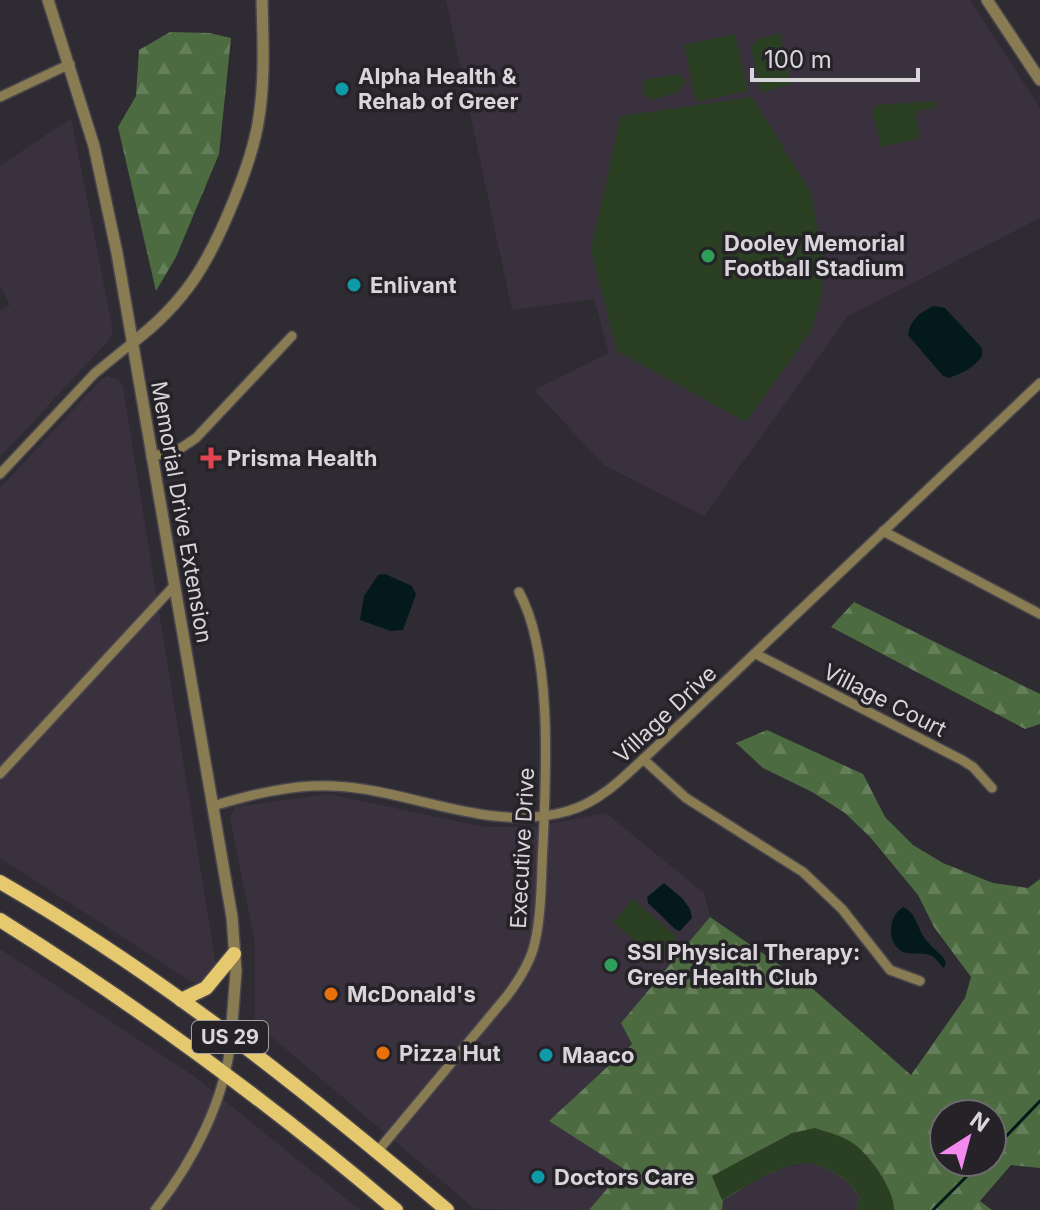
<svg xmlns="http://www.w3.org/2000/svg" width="1040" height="1210" font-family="Inter,sans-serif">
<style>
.built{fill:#39323e}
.forest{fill:url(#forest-firs);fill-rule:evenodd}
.park{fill:#2b4022}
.water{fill:#03191b}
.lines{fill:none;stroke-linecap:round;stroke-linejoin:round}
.stream{stroke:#03191b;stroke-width:3}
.minor-casing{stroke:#4a464d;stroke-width:12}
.tertiary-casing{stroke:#4a464d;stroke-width:14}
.primary-casing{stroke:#4a464d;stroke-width:17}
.minor{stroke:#897b52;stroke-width:9}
.tertiary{stroke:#897b52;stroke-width:11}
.primary{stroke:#e6c86f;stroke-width:14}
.culture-dot{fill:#0f9aa8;stroke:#252228;stroke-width:3}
.leisure-dot{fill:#2e9e5b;stroke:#252228;stroke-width:3}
.health-dot{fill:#e0444e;stroke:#252228;stroke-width:3}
.food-dot{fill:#e8710a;stroke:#252228;stroke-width:3}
.labels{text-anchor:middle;stroke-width:7;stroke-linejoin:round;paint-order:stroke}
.shield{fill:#252228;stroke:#a3a0a5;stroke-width:2}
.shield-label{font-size:20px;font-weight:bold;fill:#d9d6db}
.poi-label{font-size:22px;font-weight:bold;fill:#d9d6db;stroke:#252228;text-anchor:start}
.street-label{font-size:22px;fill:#d9d6db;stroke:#252228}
</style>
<defs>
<pattern id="forest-firs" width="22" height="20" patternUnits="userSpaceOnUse" patternTransform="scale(2)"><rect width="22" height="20" fill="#4d6b40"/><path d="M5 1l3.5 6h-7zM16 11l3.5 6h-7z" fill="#667f5b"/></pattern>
</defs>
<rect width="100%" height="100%" fill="#2f2b32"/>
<g class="built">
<path d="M446,0H970L1040,108V218L848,316L704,516L604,465L534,390L609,353L594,299L512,310Z"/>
<path d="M71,118L113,331L108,341L0,457V311L10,305L0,285V166Z"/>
<path d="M108,376L119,380L123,388L216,965L201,984L192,982L0,858V488L101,380Z"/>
<path d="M328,794L484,827H533L606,813L704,893L710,917L621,1023L632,1043L550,1121L625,1169L589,1210L475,1209L255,1023V942L230,818L235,807Z"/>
<path d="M0,949L194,1076L360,1210H0Z"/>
<path d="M806,1162L818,1165L841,1176L854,1187L860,1198L856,1210H722V1200L747,1186L773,1171Z"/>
</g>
<g class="forest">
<path d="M170,32L209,33L231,38L219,154L176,257L156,291L118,127L136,96L139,50Z"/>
<path d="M854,602L1040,694V724L1025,729L831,627Z"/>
<path d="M767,730L863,774L885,817L913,845L943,863L993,883L1028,888L1040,879V1168L1011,1165L980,1201L992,1210H856L860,1198C853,1186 845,1178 833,1172C825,1168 818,1164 809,1163C782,1161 745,1187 723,1200L722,1210H589L624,1169L549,1121L632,1044L621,1023L710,917L806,983L911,1075L965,998L971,977L934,927L918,895L870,837L845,813L812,792L763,768L736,743ZM944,1114H992V1162H944Z"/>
</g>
<g class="park">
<path d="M780,33L791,84L761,92L751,48L756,40Z"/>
<path d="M735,34L748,91L696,102L684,45Z"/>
<path d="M679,74L686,82L678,92L653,100L642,94L645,80Z"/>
<path d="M752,97L810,191L825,262L820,303L810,333L746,422L617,351L591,250L621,116Z"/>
<path d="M935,101L936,108L918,110L919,114H915L920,138L881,147L872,109L877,105Z"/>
<path d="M633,899L677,937L657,960L613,922Z"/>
<path d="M815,1128C826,1132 841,1135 851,1142C868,1152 895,1190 894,1210H856L860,1198C853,1186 845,1178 833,1172C825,1168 818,1164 809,1163C782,1161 745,1187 722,1200L712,1176L792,1133Z"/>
</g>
<g class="water">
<path d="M934,306L945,308L982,348V356C974,368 962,373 949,378L943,376L908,335C910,320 920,312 934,306Z"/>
<path d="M385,574L412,586L416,594L403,630L391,631L360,620L364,596L378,575Z"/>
<path d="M664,883L682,898L690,909L692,918L680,931L675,929L648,903L647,897Z"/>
<path d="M903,907C917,913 917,930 927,941C933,949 941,953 946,962L944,968C939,964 937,958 930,955C921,952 911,955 903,952C886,943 888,916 903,907Z"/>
</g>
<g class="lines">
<g class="stream">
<path d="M992,1151L1040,1101"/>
<path d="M933,1210L981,1162"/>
</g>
<g class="minor-casing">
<g id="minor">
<path d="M0,97L70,64"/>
<path d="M151,457L181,448L196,438L292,336"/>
<path d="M0,474L95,373L132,343"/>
<path d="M883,531L1040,614"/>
<path d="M756,654L962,760L973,767L992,788"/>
<path d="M643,759L686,798L803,872L842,909L890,970L920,981"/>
<path d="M0,774L174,586"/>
<path d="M213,806C250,795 293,784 333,786C411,789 488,834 568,811C603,801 630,771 656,747L1040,383"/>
<path d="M377,1152L507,996C519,980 531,962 535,942C542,911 541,877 543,845C546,775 553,654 519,592"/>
<path d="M155,1210C193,1162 226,1099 231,1037"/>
</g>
</g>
<g class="tertiary-casing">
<g id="tertiary">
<path d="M48,0L94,146L117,253L232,917L236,971L231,1037"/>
<path d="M987,0L1040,80"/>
<path d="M132,343C186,302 209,262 234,200C245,173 255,146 259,117C265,79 263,39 262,0"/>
</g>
</g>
<g class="primary-casing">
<g id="primary">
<path d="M0,882C160,974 306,1091 447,1210"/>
<path d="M0,920C139,1007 271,1104 396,1210"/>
<path d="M181,1000L206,988L234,954"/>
</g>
</g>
<use href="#minor" class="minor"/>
<use href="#tertiary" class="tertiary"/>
<use href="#primary" class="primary"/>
</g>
<g class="culture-dot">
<circle cx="342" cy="89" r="8"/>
<circle cx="354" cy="285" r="8"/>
<circle cx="546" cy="1055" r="8"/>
<circle cx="538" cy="1177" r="8"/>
</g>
<g class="leisure-dot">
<circle cx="708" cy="256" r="8"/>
<circle cx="611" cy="965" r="8"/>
</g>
<path class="health-dot" d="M207 446h8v8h8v8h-8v8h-8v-8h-8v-8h8z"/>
<g class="food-dot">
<circle cx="331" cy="994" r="8"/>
<circle cx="383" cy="1053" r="8"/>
</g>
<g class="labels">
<rect class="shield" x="192" y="1021" width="76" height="32" rx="6"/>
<g class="shield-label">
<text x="230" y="1044">US 29</text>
</g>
<g class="poi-label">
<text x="358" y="84">Alpha Health &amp;<tspan x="358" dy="25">Rehab of Greer</tspan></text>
<text x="724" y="251">Dooley Memorial<tspan x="724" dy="25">Football Stadium</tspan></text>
<text x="370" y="293">Enlivant</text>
<text x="227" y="466">Prisma Health</text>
<text x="627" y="960">SSI Physical Therapy:<tspan x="627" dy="25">Greer Health Club</tspan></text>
<text x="347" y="1002">McDonald's</text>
<text x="399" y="1061">Pizza Hut</text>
<text x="562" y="1063">Maaco</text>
<text x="554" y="1185">Doctors Care</text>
</g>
<g class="street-label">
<text transform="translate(182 512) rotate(80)" y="8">Memorial Drive Extension</text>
<text transform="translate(885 700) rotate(27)" y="8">Village Court</text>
<text transform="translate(665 714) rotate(-43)" y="8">Village Drive</text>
<text transform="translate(522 848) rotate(-87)" y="8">Executive Drive</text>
</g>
</g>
<g transform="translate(968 1138) rotate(36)"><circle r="38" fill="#252228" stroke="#6d6a70" stroke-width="2"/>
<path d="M0-6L14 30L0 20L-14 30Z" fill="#f489f0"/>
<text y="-12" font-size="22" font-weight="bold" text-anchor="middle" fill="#d9d6db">N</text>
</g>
<path d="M752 68v12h166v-12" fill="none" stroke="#d9d6db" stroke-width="4"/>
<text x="764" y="68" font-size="24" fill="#d9d6db" stroke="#252228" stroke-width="6" paint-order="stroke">100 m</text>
</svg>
